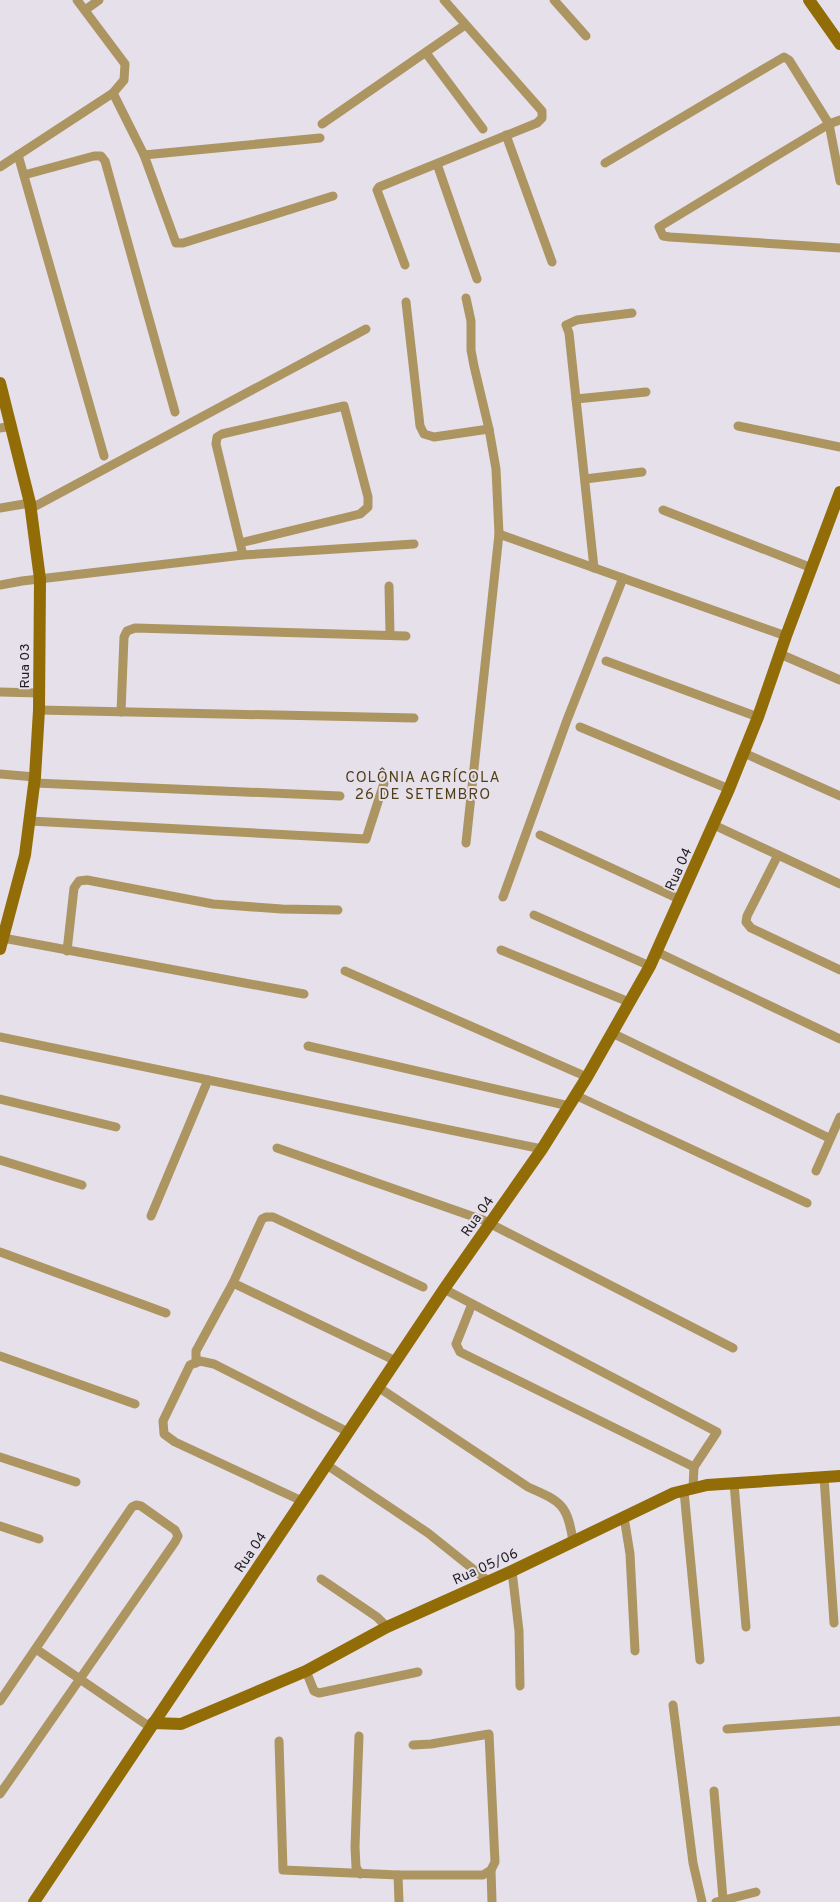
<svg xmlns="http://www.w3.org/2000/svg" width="840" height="1902" font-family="Overpass,sans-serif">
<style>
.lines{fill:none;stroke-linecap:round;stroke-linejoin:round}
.street{stroke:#ad9562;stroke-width:9}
.secondary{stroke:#926d07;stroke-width:12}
.labels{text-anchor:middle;stroke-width:4;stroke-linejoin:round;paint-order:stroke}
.street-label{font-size:14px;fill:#211f23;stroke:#e6e0ea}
.neighbourhood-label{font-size:15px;letter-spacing:1px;fill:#513f19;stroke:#e6e0ea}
</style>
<rect width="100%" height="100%" fill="#e6e0ea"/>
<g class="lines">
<g class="street">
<path d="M554,0L586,36"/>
<path d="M85,10L99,0"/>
<path d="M426,53L483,129"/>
<path d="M113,93L144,155L176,243H183L333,196"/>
<path d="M840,120L829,124L659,227L663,236L670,237L840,248"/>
<path d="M322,124L465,25"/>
<path d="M506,135L552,262"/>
<path d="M18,155L104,456"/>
<path d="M144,155L320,138"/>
<path d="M605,163L784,57L789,60L829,124L840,181"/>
<path d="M437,164L477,279"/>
<path d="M0,167L113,93L124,80L125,64L77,0"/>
<path d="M24,175L94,156H101L105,161L175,412"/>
<path d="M405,265L377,190L379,187L537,123L542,118V111L444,0"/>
<path d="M406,302L420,426L424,434L434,437L489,429"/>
<path d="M576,399L646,392"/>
<path d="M738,426L840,447"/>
<path d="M0,428L12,426"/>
<path d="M585,479L642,472"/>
<path d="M0,508L30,503"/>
<path d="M30,509L366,329"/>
<path d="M663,510L812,568"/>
<path d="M499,534L786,636"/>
<path d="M240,543L360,514L368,507V497L344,406L222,434L217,437L216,444L240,543L243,555"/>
<path d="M594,568L569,333L566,325L577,320L632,313"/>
<path d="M0,585L22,581L243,555L414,544"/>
<path d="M389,586L390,635"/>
<path d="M780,654L840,680"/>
<path d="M606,661L758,717"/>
<path d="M0,692L39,693"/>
<path d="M39,710L414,718"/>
<path d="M121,712L124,637L127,631L135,628L406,636"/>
<path d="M580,727L729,789"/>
<path d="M744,753L840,796"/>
<path d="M0,774L35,777"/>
<path d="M35,783L340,796"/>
<path d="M30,821L366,839L385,780"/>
<path d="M714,825L840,884"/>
<path d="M540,835L681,900"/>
<path d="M466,843L499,534L496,469L489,429L474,366L471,350V321L466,298"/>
<path d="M778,855L747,916L746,922L751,928L840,970"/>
<path d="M503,897L567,720L623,578"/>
<path d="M534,915L650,966"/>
<path d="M3,938L304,994"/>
<path d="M501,950L629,1002"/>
<path d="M67,951L74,888L79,881L87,880L213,904L282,909L338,910"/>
<path d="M657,952L840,1039"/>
<path d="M345,971L587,1077"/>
<path d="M612,1033L829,1138"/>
<path d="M0,1037L542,1149"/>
<path d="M308,1046L569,1106"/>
<path d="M575,1095L807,1203"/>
<path d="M0,1099L116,1127"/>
<path d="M277,1148L483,1220L733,1348"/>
<path d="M0,1160L82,1185"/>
<path d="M816,1171L840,1117"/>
<path d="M151,1216L208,1080"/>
<path d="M0,1252L166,1313"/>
<path d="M233,1283L262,1219L266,1217H273L423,1287"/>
<path d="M444,1289L717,1432L694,1467L693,1488"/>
<path d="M472,1304L456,1344L460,1352L694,1467"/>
<path d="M0,1356L135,1404"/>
<path d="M196,1363V1351L233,1283L396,1361"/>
<path d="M378,1387L528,1487C560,1501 568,1504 573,1542"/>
<path d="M0,1457L76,1482"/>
<path d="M327,1465L428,1533L488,1581"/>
<path d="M824,1477L834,1623"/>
<path d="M734,1483L746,1627"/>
<path d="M684,1491L700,1660"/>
<path d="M302,1501L175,1442L164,1434L163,1421L190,1365L200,1361L214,1364L348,1432"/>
<path d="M624,1517L630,1554L635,1651"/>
<path d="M0,1526L39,1539"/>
<path d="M512,1571L519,1631L520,1686"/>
<path d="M321,1579L377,1617L387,1627"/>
<path d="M36,1649L150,1727"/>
<path d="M306,1671L314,1691L319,1693L418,1672"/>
<path d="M0,1701L132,1507L136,1505L141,1506L175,1530L178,1536L175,1542L0,1794"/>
<path d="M673,1705L693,1863L702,1902"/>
<path d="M727,1729L840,1721"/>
<path d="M359,1736L355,1847L356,1867L360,1874"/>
<path d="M279,1741L283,1870L398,1875H483L491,1870L495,1862L489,1734L431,1744L413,1745"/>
<path d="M714,1791L723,1899"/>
<path d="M491,1870L492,1902"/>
<path d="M398,1875L399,1902"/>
<path d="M716,1902L756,1892"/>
</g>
<g class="secondary">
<path d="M809,0L840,44"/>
<path d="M0,383L30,503L40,579L39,710L35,777L25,855L0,949"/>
<path d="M153,1723L181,1724L306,1671L387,1627L512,1571L674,1493L707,1485L840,1476"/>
<path d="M34,1902L444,1289L542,1149L587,1077L650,966L729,789L758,717L786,636L840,492"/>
</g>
</g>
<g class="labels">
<g class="street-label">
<text transform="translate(24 666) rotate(-90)" y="5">Rua 03</text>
<text transform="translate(678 869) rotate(-66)" y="5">Rua 04</text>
<text transform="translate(477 1216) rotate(-55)" y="5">Rua 04</text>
<text transform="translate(250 1552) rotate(-56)" y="5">Rua 04</text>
<text transform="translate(485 1566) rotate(-24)" y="5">Rua 05/06</text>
</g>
<g class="neighbourhood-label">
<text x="423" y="782">COLÔNIA AGRÍCOLA<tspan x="423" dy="17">26 DE SETEMBRO</tspan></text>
</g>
</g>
</svg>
